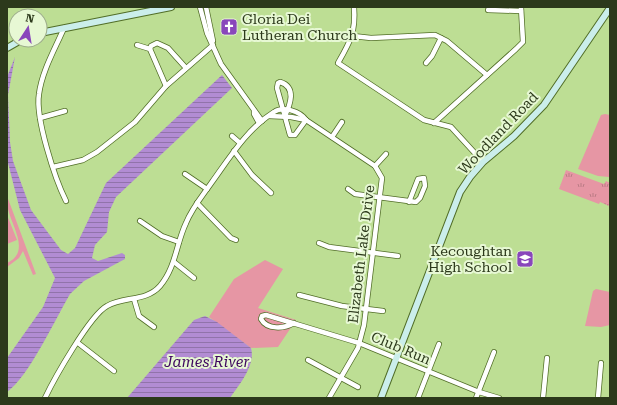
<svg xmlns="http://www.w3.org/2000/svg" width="617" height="405" font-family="'Roboto Serif',serif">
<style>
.park{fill:url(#park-tufts)}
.garden{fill:#e696a4}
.water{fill:url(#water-rules)}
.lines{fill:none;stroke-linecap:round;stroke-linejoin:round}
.street-casing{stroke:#516d27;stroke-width:6}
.secondary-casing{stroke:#516d27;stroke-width:8}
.street{stroke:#fff;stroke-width:4.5}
.secondary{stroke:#cbeeeb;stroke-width:6}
.labels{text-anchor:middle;stroke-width:4;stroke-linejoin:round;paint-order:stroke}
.poi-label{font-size:14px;fill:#2c391b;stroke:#e7f8d4;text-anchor:start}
.street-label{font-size:14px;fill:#2c391b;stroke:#e7f8d4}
.water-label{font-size:15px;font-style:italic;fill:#3f085f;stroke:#e7f8d4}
</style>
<defs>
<pattern id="park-tufts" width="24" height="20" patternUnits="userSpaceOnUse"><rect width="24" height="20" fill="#e696a4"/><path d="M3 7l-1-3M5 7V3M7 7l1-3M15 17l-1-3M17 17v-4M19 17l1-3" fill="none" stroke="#bb7b85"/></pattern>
<pattern id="water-rules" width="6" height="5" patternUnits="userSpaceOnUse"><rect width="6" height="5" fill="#b28cd3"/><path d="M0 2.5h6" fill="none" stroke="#9173aa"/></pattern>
</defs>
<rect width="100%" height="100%" fill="#bdde94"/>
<path class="park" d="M566,170L604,184L606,181L610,183L609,206L600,202L599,204L559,189Z"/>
<g class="garden">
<path d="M605,114L610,115L609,177L598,176L578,169L601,115Z"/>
<path d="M7,196L36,274L33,275L23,251L19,258L7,267V263C31,252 12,227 8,209C6,205 7,200 7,196Z"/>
<path d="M7,215L17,240L7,244Z"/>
<path d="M265,260L283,269L258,308L296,320L278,347L251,348L209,317L234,279Z"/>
<path d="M596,289L610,292V325L601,327L585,326L593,291Z"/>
</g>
<g class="water">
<path d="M15,57L8,95L10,142L13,161L31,210L61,250L68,254L75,248L106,183L222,75L232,88L116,197L109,212L107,232L95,245L92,258L98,261L122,253L125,255V259L84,281L70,294C56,318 28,378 7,392V358L43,307L55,278L20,210L7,159V77Z"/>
<path d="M205,316L217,322L251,348C256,365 239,385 230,398H127L194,320Z"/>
</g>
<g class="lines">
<g class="street-casing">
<g id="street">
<path d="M200,7L207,33L221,64L262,121"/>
<path d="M206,7L213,41"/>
<path d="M354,7C356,32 350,42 338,63L424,120L451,127L483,162"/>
<path d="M488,10L521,11"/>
<path d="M64,28C55,49 42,71 39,94C35,118 55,179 66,201"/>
<path d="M353,36L371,38L435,35L447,41L487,75"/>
<path d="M137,45L150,49"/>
<path d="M426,63L432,56L441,38"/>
<path d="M166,86L150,49L151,46L157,43L168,48L186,68"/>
<path d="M254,111V114L259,123"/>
<path d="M269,116L291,117L306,120"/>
<path d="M285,116C290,105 297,87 280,82L278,83L277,88L290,135H295L306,120"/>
<path d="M40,118L65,111"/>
<path d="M434,123L516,49L523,42L521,7"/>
<path d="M232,136L240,143"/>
<path d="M332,137L342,122"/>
<path d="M234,151L252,175L271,193"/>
<path d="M375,166L386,154"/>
<path d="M53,167L83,160L97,152L135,122L166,86L213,45"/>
<path d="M185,174L207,189"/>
<path d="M348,189L355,194L416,202L420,198L425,186L424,178L418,179L409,202"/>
<path d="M197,203L231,238L236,240"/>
<path d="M140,221L162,236L179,242"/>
<path d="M319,243L329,247L398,256"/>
<path d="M174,262L194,278"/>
<path d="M299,295L342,306L383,311"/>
<path d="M134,299L139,316L154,327"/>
<path d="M294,323C284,329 267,330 261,319L262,316L266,315L359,343L479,392L499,398"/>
<path d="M78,343L114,371"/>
<path d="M308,360L358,387"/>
<path d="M45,398C54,379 90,315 107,306C124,296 146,302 160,286C176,267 176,244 186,223C192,208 203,195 212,182C230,157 247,129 274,112C283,106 300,111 306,120L375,166L382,178L364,325L358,348L329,398"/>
<path d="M418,398L439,344"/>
<path d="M476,398L494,352"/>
<path d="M543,398L547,358"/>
<path d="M598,398L601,363"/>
</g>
</g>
<g class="secondary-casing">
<g id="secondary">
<path d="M40,33L171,7"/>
<path d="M7,48L21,40"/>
<path d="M381,398L460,192L470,177L483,162L514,136L544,105L610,8"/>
</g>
</g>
<use href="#street" class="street"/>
<use href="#secondary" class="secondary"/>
</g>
<defs>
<g id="church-square" transform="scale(0.9)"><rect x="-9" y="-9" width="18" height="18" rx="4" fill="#8946bb" stroke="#e7f8d4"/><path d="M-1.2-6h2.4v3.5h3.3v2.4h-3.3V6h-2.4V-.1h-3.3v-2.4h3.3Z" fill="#fff"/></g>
<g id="school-square" transform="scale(0.9)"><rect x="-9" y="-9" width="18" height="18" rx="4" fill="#8946bb" stroke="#e7f8d4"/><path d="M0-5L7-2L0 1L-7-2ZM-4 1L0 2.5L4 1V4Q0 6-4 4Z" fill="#fff"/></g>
</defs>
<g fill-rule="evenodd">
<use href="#church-square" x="229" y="27"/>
<use href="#school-square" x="525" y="259"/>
</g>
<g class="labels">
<g class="poi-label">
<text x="242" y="24">Gloria Dei<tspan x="242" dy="16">Lutheran Church</tspan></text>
<text x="512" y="256" text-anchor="end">Kecoughtan<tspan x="512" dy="16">High School</tspan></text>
</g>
<g class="street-label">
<text transform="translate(498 133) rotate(-46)" y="5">Woodland Road</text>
<text transform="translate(361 254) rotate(-83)" y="5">Elizabeth Lake Drive</text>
<text transform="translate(401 348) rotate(23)" y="5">Club Run</text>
</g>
<g class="water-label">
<text x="207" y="367">James River</text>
</g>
</g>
<rect width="617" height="405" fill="none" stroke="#2c391b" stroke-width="16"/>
<g transform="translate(28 28) rotate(12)"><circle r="19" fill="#e7f8d4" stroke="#9cac8a"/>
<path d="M0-3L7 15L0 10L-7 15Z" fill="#8946bb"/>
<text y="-6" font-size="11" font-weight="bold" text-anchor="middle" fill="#2c391b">N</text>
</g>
</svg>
